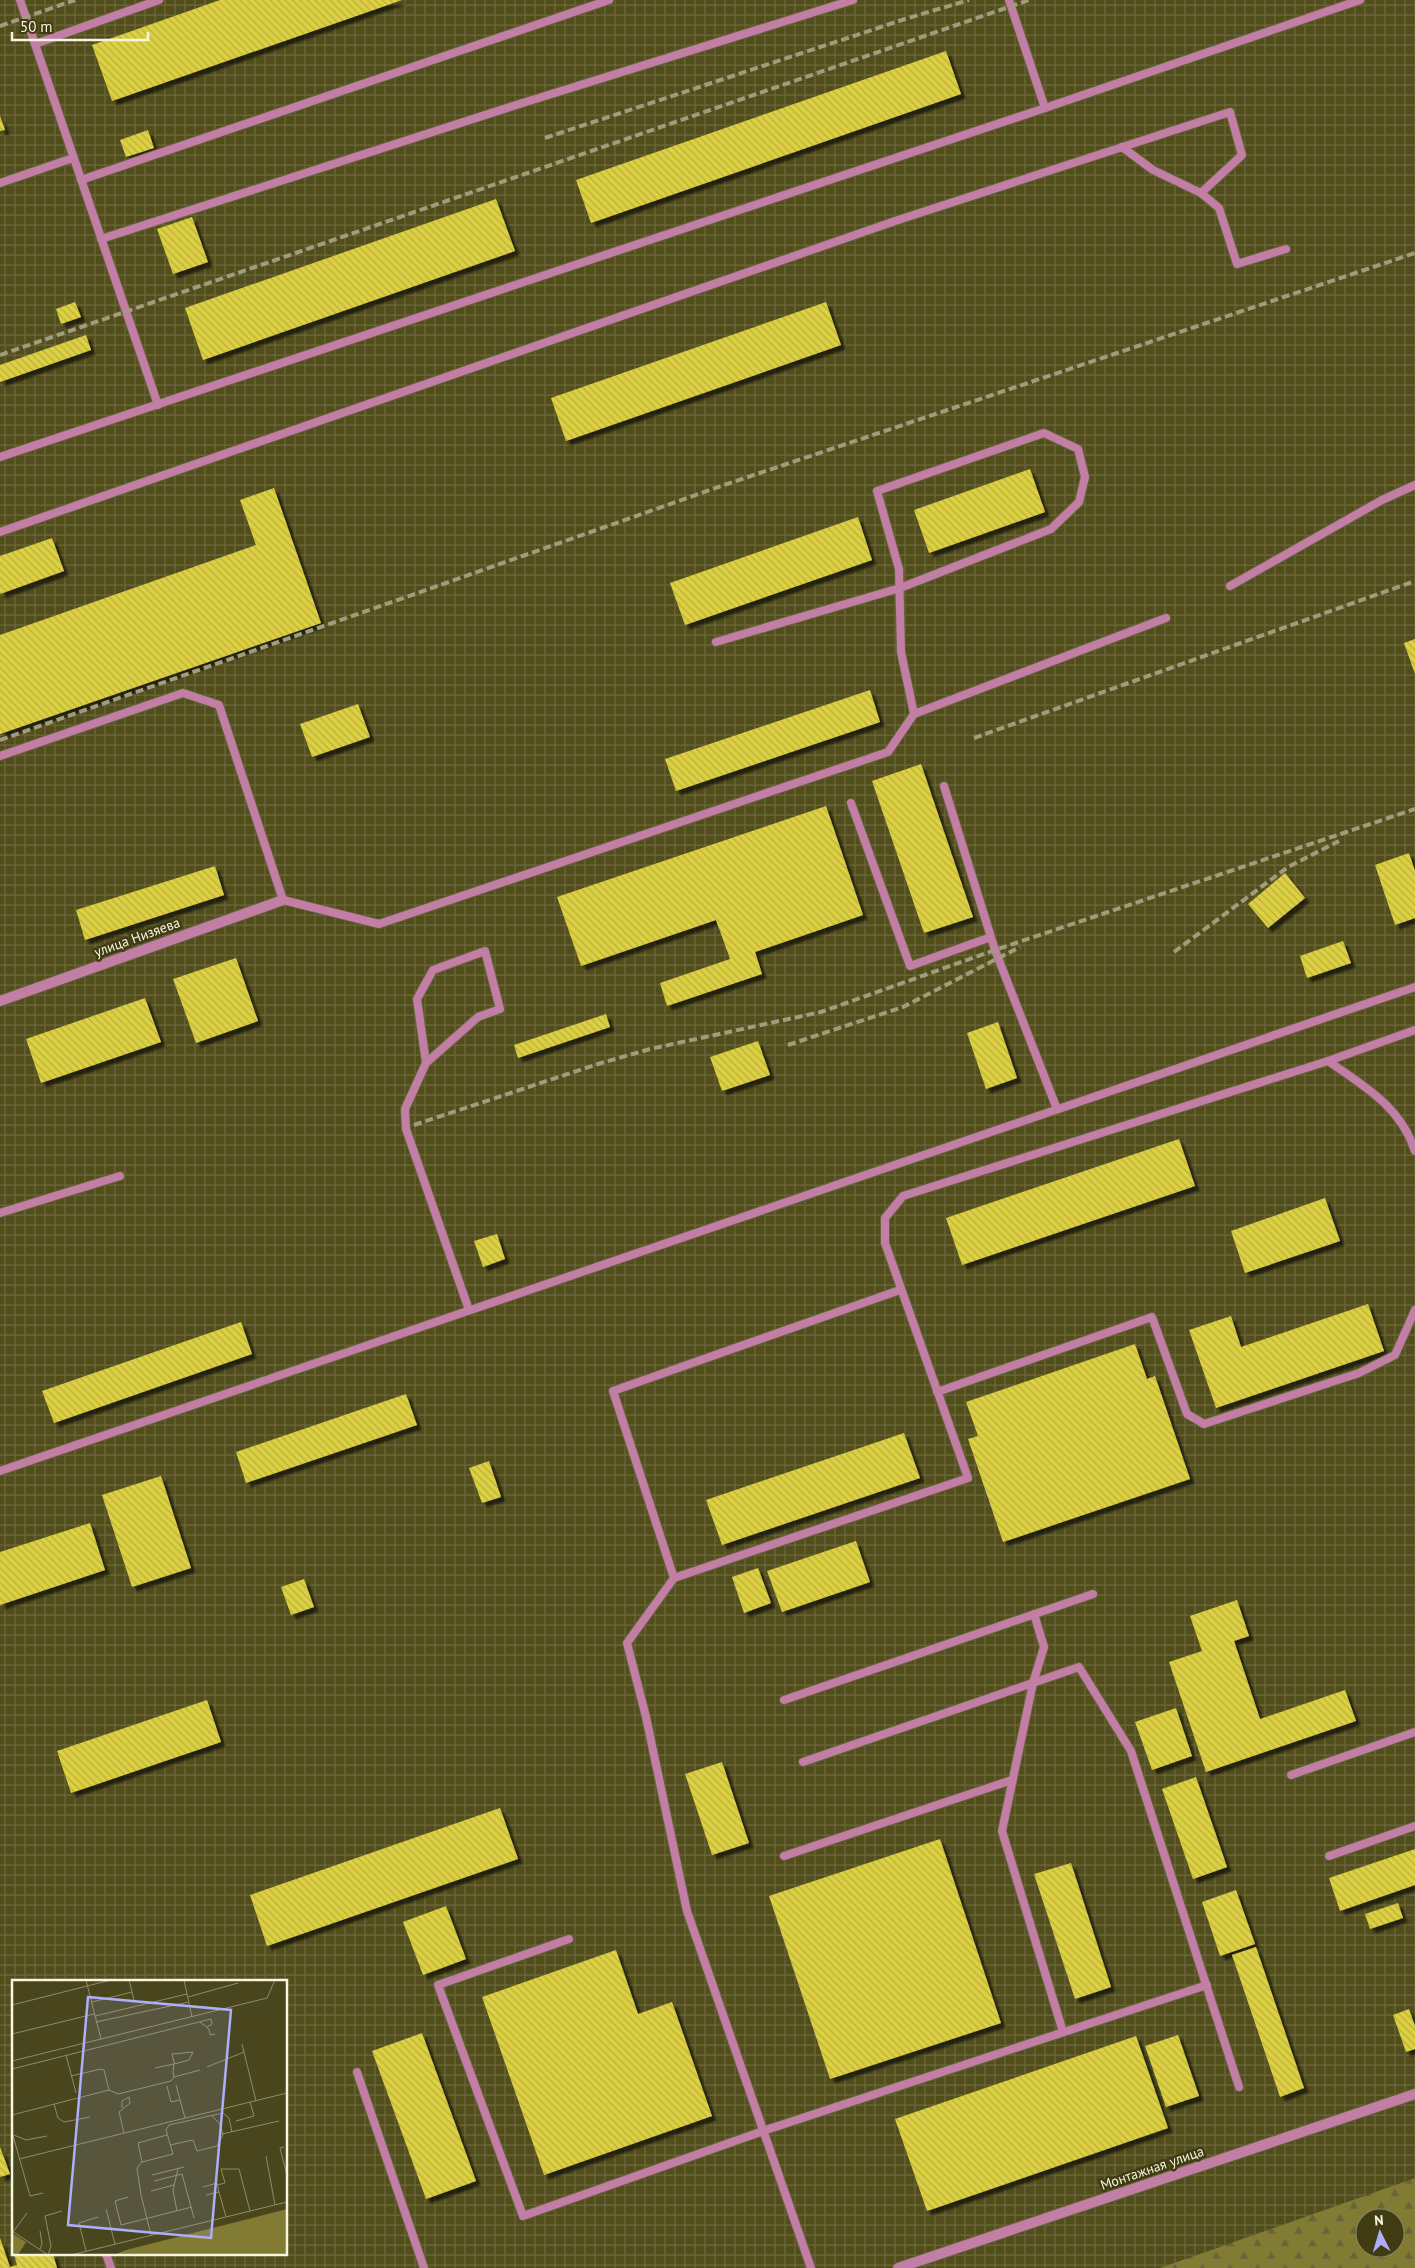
<svg xmlns="http://www.w3.org/2000/svg" width="1415" height="2268" font-family="'PT Sans',sans-serif">
<style>
.industrial{fill:url(#industrial-grid);fill-rule:evenodd}
.forest{fill:url(#forest-firs);fill-rule:evenodd}
.building{fill:url(#building-back-hatch);filter:url(#shadow)}
.lines{fill:none;stroke-linecap:round;stroke-linejoin:round}
.service-casing{stroke:#65623c;stroke-width:10}
.minor-casing{stroke:#65623c;stroke-width:12}
.service{stroke:#c27ea5;stroke-width:8}
.minor{stroke:#c27ea5;stroke-width:10}
.rail{stroke:#9f9d7d;stroke-width:4;stroke-dasharray:8 4;stroke-linecap:butt}
.labels{text-anchor:middle;stroke-width:5;stroke-linejoin:round;paint-order:stroke}
.street-label{font-size:14px;fill:#f6f5de;stroke:#3f3b12}
.inset-road{fill:none;stroke:#8e8c6a;stroke-width:1}
.view{fill:#afaefa;fill-opacity:0.15;stroke:#afaefa;stroke-width:2.5}
.inset-edge{fill:none;stroke:#f6f5de;stroke-width:2.5}
</style>
<defs>
<pattern id="industrial-grid" width="8" height="8" patternUnits="userSpaceOnUse" patternTransform="scale(1.25)"><rect width="8" height="8" fill="#524e1c"/><path d="M0 4h8M4 0v8" fill="none" stroke="#6c683d"/></pattern>
<pattern id="forest-firs" width="22" height="20" patternUnits="userSpaceOnUse" patternTransform="scale(1.25)"><rect width="22" height="20" fill="#817b33"/><path d="M5 1l3.5 6h-7zM16 11l3.5 6h-7z" fill="#68653a"/></pattern>
<pattern id="building-back-hatch" width="6" height="6" patternUnits="userSpaceOnUse" patternTransform="scale(1.25)"><rect width="6" height="6" fill="#ddd143"/><path d="M-1 5l2 2M0 0l6 6M5-1l2 2" fill="none" stroke="#b8af43"/></pattern>
<filter id="shadow"><feDropShadow dx="4.5" dy="4.5" stdDeviation="1" flood-color="#0009"/></filter>
</defs>
<rect width="100%" height="100%" fill="#49461d"/>
<path class="industrial" d="M0,0H1415V2178L1160,2268H0ZM14,1982H286V2254H14Z"/>
<path class="forest" d="M1415,2178V2268H1160ZM1365,2218H1395V2248H1365Z"/>
<g class="building">
<path d="M220,0H402L112,101L92,45Z"/>
<path d="M946,51L961,94L591,223L576,180Z"/>
<path d="M0,116L5,130L0,131Z"/>
<path d="M148,130L154,148L126,157L120,140Z"/>
<path d="M496,199L515,251L203,360L185,308Z"/>
<path d="M192,217L208,262L173,274L157,229Z"/>
<path d="M75,302L81,317L61,324L56,309Z"/>
<path d="M826,302L841,345L566,441L551,398Z"/>
<path d="M86,335L91,350L0,382V365Z"/>
<path d="M1030,469L1045,512L929,553L914,510Z"/>
<path d="M274,488L321,623L0,734V635L256,545L240,500Z"/>
<path d="M858,517L872,560L685,625L670,583Z"/>
<path d="M52,538L64,571L0,594V556Z"/>
<path d="M1415,639V674L1404,643Z"/>
<path d="M870,690L880,722L676,791L665,759Z"/>
<path d="M358,704L370,737L312,757L300,724Z"/>
<path d="M921,764L973,917L924,933L872,781Z"/>
<path d="M826,806L863,915L755,952L762,974L667,1006L660,983L730,959L716,920L581,966L557,897Z"/>
<path d="M1409,853L1415,871V918L1395,925L1375,865Z"/>
<path d="M215,866L224,895L85,940L76,910Z"/>
<path d="M1285,873L1305,898L1268,928L1248,904Z"/>
<path d="M1343,941L1351,963L1307,978L1300,956Z"/>
<path d="M236,958L258,1021L196,1043L173,979Z"/>
<path d="M145,998L161,1042L41,1083L26,1039Z"/>
<path d="M606,1014L610,1027L518,1058L514,1045Z"/>
<path d="M998,1022L1017,1078L986,1089L967,1033Z"/>
<path d="M758,1041L770,1075L722,1091L710,1057Z"/>
<path d="M1179,1139L1195,1186L962,1265L946,1218Z"/>
<path d="M1325,1198L1340,1241L1245,1273L1231,1231Z"/>
<path d="M497,1234L505,1259L483,1267L474,1241Z"/>
<path d="M1368,1304L1384,1351L1216,1408L1189,1330L1231,1316L1241,1347Z"/>
<path d="M241,1322L252,1354L54,1423L42,1391Z"/>
<path d="M1135,1344L1147,1379L1155,1376L1190,1479L1003,1542L968,1439L978,1436L966,1402Z"/>
<path d="M406,1394L417,1425L246,1483L236,1452Z"/>
<path d="M904,1433L920,1478L722,1545L706,1500Z"/>
<path d="M489,1461L501,1497L482,1503L469,1468Z"/>
<path d="M161,1476L191,1568L132,1587L102,1495Z"/>
<path d="M90,1523L105,1570L0,1605V1552Z"/>
<path d="M856,1541L870,1582L782,1612L767,1571Z"/>
<path d="M758,1568L771,1603L744,1613L732,1577Z"/>
<path d="M304,1579L314,1607L291,1615L281,1587Z"/>
<path d="M1237,1600L1249,1636L1234,1641L1260,1719L1345,1690L1356,1721L1206,1772L1169,1662L1202,1651L1190,1616Z"/>
<path d="M207,1700L221,1742L71,1793L57,1751Z"/>
<path d="M1176,1708L1192,1756L1152,1770L1135,1722Z"/>
<path d="M722,1762L749,1843L712,1855L685,1774Z"/>
<path d="M1196,1777L1227,1867L1193,1879L1162,1789Z"/>
<path d="M500,1808L518,1859L267,1946L250,1895Z"/>
<path d="M940,1839L1001,2023L830,2079L769,1896Z"/>
<path d="M1415,1849V1885L1340,1911L1329,1878Z"/>
<path d="M1071,1863L1111,1987L1075,1999L1034,1874Z"/>
<path d="M1236,1890L1255,1944L1220,1956L1202,1902Z"/>
<path d="M1398,1903L1403,1918L1370,1929L1365,1914Z"/>
<path d="M446,1906L466,1959L423,1975L403,1922Z"/>
<path d="M1256,1947L1304,2088L1280,2097L1232,1955Z"/>
<path d="M616,1950L638,2014L672,2002L712,2116L544,2175L482,1997Z"/>
<path d="M1409,2009L1415,2026V2049L1406,2052L1393,2015Z"/>
<path d="M422,2033L476,2181L426,2199L372,2051Z"/>
<path d="M1178,2035L1199,2096L1166,2107L1145,2046Z"/>
<path d="M1136,2036L1168,2128L927,2211L895,2119Z"/>
<path d="M0,2147L10,2174L0,2177Z"/>
<path d="M0,2238L10,2267L17,2265L14,2254H53L57,2268H0Z"/>
</g>
<g class="lines">
<g class="service-casing">
<g id="service">
<path d="M20,0L158,405"/>
<path d="M1009,0L1045,108"/>
<path d="M35,44L159,0"/>
<path d="M1122,147L1153,170L1201,193L1219,208L1237,264L1286,249"/>
<path d="M81,180L609,0"/>
<path d="M0,183L73,158"/>
<path d="M101,239L513,106L853,0"/>
<path d="M0,457L1045,108L1360,0"/>
<path d="M0,532L898,220L1230,112L1242,155L1201,193"/>
<path d="M1230,586L1382,500L1415,485"/>
<path d="M914,714L1166,618"/>
<path d="M0,756L183,693L219,705L283,900L379,924L888,752L914,714L901,652L899,569L877,491L1044,433L1078,449L1085,477L1079,502L1051,529L900,588L716,642"/>
<path d="M944,786L995,950L1057,1109"/>
<path d="M851,803L910,966L991,937"/>
<path d="M1328,1061C1364,1086 1401,1107 1415,1151"/>
<path d="M426,1063L417,999L433,970L485,951L500,1009L478,1017L426,1063L405,1109L406,1129L469,1310"/>
<path d="M0,1213L120,1176"/>
<path d="M937,1392L1152,1317L1187,1414L1204,1424L1359,1373L1395,1355L1415,1310"/>
<path d="M0,1471L1415,987"/>
<path d="M674,1578L968,1478L885,1243V1218L903,1196L1328,1061L1415,1030"/>
<path d="M1034,1614L1044,1647L1033,1683L1002,1831L1063,2032"/>
<path d="M784,1700L1093,1594"/>
<path d="M803,1762L1079,1667L1131,1751L1239,2087"/>
<path d="M1291,1775L1415,1732"/>
<path d="M784,1856L1012,1780"/>
<path d="M1329,1856L1415,1826"/>
<path d="M569,1939L438,1985L523,2216L763,2131L1207,1985"/>
<path d="M357,2072L424,2268"/>
<path d="M106,2254L111,2268"/>
<path d="M811,2268L687,1911L646,1717L627,1643L674,1578L613,1391L900,1290"/>
</g>
</g>
<g class="minor-casing">
<g id="minor">
<path d="M0,1001L283,900"/>
<path d="M898,2268L1415,2094"/>
</g>
</g>
<use href="#service" class="service"/>
<use href="#minor" class="minor"/>
<g class="rail">
<path d="M0,26L75,0"/>
<path d="M545,138L905,19L969,0"/>
<path d="M0,355L1029,0"/>
<path d="M974,738L1415,581"/>
<path d="M0,740L727,484L1415,253"/>
<path d="M1174,952L1288,867L1339,841"/>
<path d="M788,1045L903,1007L1020,947"/>
<path d="M414,1125L598,1064L650,1049L821,1012L995,950L1415,809"/>
</g>
</g>
<g class="labels">
<g class="street-label">
<text transform="translate(137 937) rotate(-20)" y="5">улица Низяева</text>
<text transform="translate(1152 2168) rotate(-19)" y="5">Монтажная улица</text>
</g>
</g>
<g transform="translate(12 1980)">
<rect width="275" height="275" fill="#49461d"/>
<path d="M275,229V275L104,274L114,270ZM0,253L14,262L6,275H0Z" fill="#817b33"/>
<path class="inset-road" d="M74,0L89,59M117,0L122,20M172,0L180,37M176,17L226,3M80,22L120,12M0,25L99,0M83,36L175,14M84,42L177,22M188,42L197,49L198,55L203,54M0,54L82,34M230,64L244,121M54,75L64,113M0,81L255,18L263,0M195,87L232,72M0,89L199,39L200,44L195,47M59,96L89,89L92,90L97,110M162,97L188,90M164,105L173,138M155,106L159,122L168,120M97,110L106,114L159,101L162,97L161,91L162,84V82L160,74L181,72L177,80L162,84L143,88M42,124L46,138L52,142L78,137M110,128V121L117,117L118,123L107,132L112,153M0,135L97,110M224,141L242,136L238,122M0,152L18,216L31,213M210,154L267,141M2,155L14,160L35,156M158,165L181,160L185,171L205,166L211,155L208,144L200,136M272,167L268,168L275,195M254,176L263,225M7,179L275,113M130,182L161,174L154,150L157,145L211,133L217,138L220,152M140,195L172,187M142,201L170,194L182,238M205,205L213,203L209,189H227L238,231M191,207L205,203L207,212M139,211L162,205M194,215L207,212L214,237M116,217L103,221L109,245L180,227M94,229L103,264M165,231L161,210L166,189M0,251L36,275M1,252L15,233M139,255L129,215L125,188L130,182L126,163L155,155M28,269L30,264L28,251M74,271L67,243L86,237M36,275L39,266L33,236L50,231M59,275L275,222"/>
<path class="view" d="M76,17L219,30L199,258L56,245Z"/>
<rect width="275" height="275" class="inset-edge"/>
</g>
<g transform="translate(1380 2233) rotate(355)"><circle r="24" fill="#3f3b12" stroke="#888564"/>
<path d="M0-4L9 19L0 12L-9 19Z" fill="#afaefa"/>
<text y="-8" font-size="14" font-weight="bold" text-anchor="middle" fill="#f6f5de">N</text>
</g>
<path d="M12 32v8h136v-8" fill="none" stroke="#f6f5de" stroke-width="2.5"/>
<text x="20" y="32" font-size="15" fill="#f6f5de" stroke="#3f3b12" stroke-width="4" paint-order="stroke">50 m</text>
</svg>
